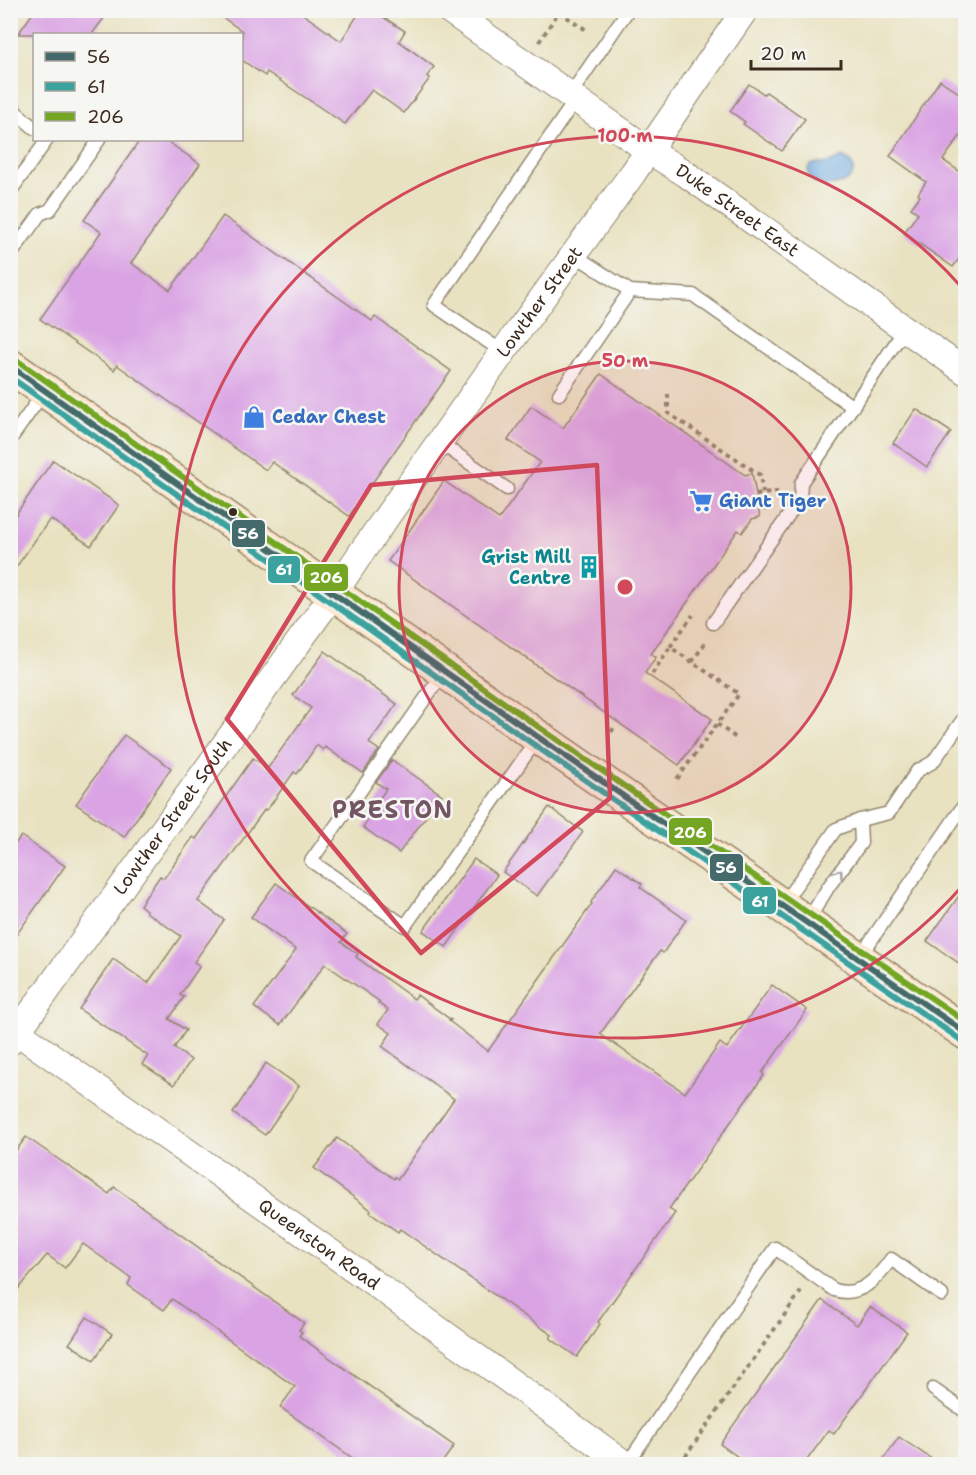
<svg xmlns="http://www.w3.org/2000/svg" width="976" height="1475" font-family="'Shantell Sans',sans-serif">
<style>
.water{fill:#6faae0;stroke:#556a7f;stroke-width:1.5}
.building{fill:#daa4e4}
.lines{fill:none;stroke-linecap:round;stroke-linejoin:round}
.lane-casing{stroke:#928670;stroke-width:15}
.street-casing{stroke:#928670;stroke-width:28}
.secondary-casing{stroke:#928670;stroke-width:36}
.path{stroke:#928670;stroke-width:4;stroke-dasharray:4.5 4.5;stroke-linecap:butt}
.lane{stroke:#fff;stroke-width:12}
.street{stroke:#fff;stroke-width:26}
.secondary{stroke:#ffe4c6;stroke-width:33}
.bus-1-casing{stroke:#f6f6f2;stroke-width:10}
.bus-2-casing{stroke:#f6f6f2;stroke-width:10}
.bus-3-casing{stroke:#f6f6f2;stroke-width:10}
.bus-1{stroke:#456a6b;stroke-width:6}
.bus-2{stroke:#3ca29d;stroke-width:6}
.bus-3{stroke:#74a623;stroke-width:6}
.oneway{stroke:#a79f9a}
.marked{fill:none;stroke:#d1495b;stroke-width:4.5;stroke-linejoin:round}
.ring{fill:none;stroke:#d1495b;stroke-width:3}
.bus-dot{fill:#3b2a1e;stroke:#f6f6f2;stroke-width:2}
.labels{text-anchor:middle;stroke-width:5;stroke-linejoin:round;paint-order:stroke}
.street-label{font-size:18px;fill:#3b2a1e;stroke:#f6f6f2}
.shop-label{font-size:18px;font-weight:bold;fill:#366cbe;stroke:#f6f6f2;text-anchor:start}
.culture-label{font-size:18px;font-weight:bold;fill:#0d838f;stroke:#f6f6f2;text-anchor:end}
.district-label{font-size:24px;font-weight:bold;letter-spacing:1.5px;fill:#735563;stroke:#f6f6f2}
.centre{fill:#d1495b;stroke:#f6f6f2;stroke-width:3}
.ring-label{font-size:18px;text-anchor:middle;font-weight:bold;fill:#d1495b;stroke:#f6f6f2;stroke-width:5;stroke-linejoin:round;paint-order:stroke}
.line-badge{stroke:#f6f6f2;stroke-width:2}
.badge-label{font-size:16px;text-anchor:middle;font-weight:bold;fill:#fff}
</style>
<rect width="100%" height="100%" fill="#f6f6f2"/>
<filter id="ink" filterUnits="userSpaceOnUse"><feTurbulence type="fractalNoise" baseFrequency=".0167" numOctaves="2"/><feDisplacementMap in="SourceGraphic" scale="12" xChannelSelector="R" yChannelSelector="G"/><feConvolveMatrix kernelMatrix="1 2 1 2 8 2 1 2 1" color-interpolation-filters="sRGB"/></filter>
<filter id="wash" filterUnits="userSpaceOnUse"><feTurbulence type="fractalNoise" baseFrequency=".008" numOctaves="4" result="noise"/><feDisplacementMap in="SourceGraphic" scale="24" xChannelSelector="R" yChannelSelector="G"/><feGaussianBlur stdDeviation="1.35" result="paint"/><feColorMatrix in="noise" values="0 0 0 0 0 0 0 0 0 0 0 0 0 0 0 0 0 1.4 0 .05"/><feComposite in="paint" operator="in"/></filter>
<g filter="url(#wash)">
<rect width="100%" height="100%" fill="#e9e2c1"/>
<path class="water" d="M842,157C849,160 855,164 853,172C848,192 801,190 809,166C818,160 820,166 828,163C834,162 837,159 842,157Z"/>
<g id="blocks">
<g class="building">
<path d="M35,10H110L92,34H18Z"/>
<path d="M212,10H297L341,41L361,10H372L405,31L399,41L434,67L427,76L430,78L404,113L372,90L345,124L267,72L265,76L242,60V31Z"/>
<path d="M940,80L966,98V128L943,160L966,176V249L953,267L904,233L918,213L911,208L920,196L918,194L926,182L890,156Z"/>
<path d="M749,84L764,94L766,92L805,119L782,151L743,124L745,122L730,111Z"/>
<path d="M140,140H165L200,164L131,263L170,290L223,216L372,321L375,317L451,371L349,516L272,462L266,470L117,365L114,370L40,319L101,232L84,220Z"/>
<path d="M601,374L745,475L752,473L760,517L752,519L742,533L738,530L651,654L656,657L645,673L712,719L679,765L388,561L444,481L499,519L540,462L508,440L531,406L563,428Z"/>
<path d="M916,409L951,432L927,467L893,443Z"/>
<path d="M53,460L119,505L91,546L50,519L10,576V523Z"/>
<path d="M325,651L363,679V680L397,704L369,743L379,750L363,773L325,747L323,750L317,745L297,774L294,772L267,810L265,809L198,901L224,920L194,962L200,966L180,995L184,997L169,1019L186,1030L174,1048L191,1060L174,1085L142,1064L148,1056L79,1009L113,959L148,983L181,936L146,912L147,911L140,905L160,876L164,878L193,837L196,839L253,758L268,768L311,708L293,695Z"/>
<path d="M124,735L171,768L124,837L76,804Z"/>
<path d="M392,760L442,795L399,853L363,827L377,807L375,805L386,789L376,782Z"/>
<path d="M549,807L583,832L537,896L503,872Z"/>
<path d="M21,836L65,866L10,944V851Z"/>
<path d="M474,859L497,875L446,947L423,931Z"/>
<path d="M616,866L642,884L640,887L686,920L663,953L660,951L600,1034L685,1093L720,1043L727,1048L772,985L807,1010L762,1073L764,1075L669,1209L675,1213L598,1322L600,1324L577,1357L550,1338L552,1335L400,1229L398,1232L370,1212L371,1210L314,1168L337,1138L394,1179L395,1177L398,1179L454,1099L382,1046L391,1033L378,1024L388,1010L378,1003L380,1002L325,964L280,1025L254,1007L296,950L251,917L276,883L347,934L341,942L358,954L356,957L414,999L417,995L451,1020L449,1021L488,1051L592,904L591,902Z"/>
<path d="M966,886V968L927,941Z"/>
<path d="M266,1063L299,1086L265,1135L233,1113Z"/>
<path d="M26,1137L109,1194L114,1187L304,1323L299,1330L302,1332L299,1336L454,1446L441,1464H361L280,1407L295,1387L172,1299L164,1310L128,1285L131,1278L83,1244L65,1268L47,1255L10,1299V1159Z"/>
<path d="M822,1300L857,1325L870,1307L907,1332L834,1434L829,1430L804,1464H748L720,1444Z"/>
<path d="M87,1317L112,1334L94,1360L69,1344Z"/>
<path d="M899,1437L939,1464H880Z"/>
</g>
</g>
</g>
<g filter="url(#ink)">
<use href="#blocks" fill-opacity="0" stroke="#928670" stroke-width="1.5"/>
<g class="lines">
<g class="lane-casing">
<g id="lane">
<path d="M570,95L628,10"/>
<path d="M10,96L15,111L34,128"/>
<path d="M10,192L47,140"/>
<path d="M573,254L630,291L693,295L853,407"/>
<path d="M10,256L40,214L50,210L99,140"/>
<path d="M503,352L434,305L576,99"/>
<path d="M559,394L630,291"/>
<path d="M10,440L44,392"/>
<path d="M439,442L507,489"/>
<path d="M713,623L800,499L801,483L905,329"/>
<path d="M444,672L311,861L405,926L538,738"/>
<path d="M782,905L836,829L860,820L889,813L917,771L933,762L966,715"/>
<path d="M807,922L829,886L861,843L860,820"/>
<path d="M859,958L966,802"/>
<path d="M933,1389L966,1412"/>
<path d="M627,1464L775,1248L834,1290C860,1298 877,1279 891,1259L942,1295"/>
</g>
</g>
<g class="street-casing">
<g id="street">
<path id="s1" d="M449,10L648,150L686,174L966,372"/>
<path id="s2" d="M10,1027L374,1283L625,1464"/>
<path id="s3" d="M10,1042L334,593L361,553L503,352L633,173L745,10"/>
</g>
</g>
<g class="secondary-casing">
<path id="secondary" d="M10,366L538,737L966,1033"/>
</g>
<g class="path">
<path d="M559,12L588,31"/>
<path d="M539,42L560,10"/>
<path d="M668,394V413L760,475L766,511"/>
<path d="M756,495L776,492L779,493"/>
<path d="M692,662L705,643"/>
<path d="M652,674L670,647"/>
<path d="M717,724L736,738"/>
<path d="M611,732L614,728"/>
<path d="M677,779L739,694L670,647L693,615"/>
<path d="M680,1464L802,1290"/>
</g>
<use href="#lane" class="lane"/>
<use href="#street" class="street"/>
<use href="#secondary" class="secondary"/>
<g class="bus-1-casing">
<path id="bus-1" d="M10,366L538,737L966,1033"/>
</g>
<g class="bus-2-casing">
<path id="bus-2" d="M10,377L533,744L961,1040"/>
</g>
<g class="bus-3-casing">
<path id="bus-3" d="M15,359L543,730L966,1022"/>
</g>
<use href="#bus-1" class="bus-1"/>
<use href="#bus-2" class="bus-2"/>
<use href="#bus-3" class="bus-3"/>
</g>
<defs><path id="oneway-chevron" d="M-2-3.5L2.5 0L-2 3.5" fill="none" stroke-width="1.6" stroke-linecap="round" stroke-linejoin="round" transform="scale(1.5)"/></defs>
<use class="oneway" href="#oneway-chevron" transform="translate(839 873) rotate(-54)"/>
</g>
<path class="marked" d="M597,465L610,798L421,953L227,719L371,485Z"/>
<circle cx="625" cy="587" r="226" fill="#d1495b" fill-opacity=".12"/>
<g class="ring">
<circle cx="625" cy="587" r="226"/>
<path d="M965 883A451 451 0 1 1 965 291"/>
</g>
<defs>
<g id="shop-bare" transform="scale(1.8)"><path d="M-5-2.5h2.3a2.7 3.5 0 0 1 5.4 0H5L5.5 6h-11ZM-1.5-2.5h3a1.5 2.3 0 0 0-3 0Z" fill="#3f7fe0" stroke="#f6f6f2" stroke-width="2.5" paint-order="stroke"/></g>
<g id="supermarket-bare" transform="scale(1.8)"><path d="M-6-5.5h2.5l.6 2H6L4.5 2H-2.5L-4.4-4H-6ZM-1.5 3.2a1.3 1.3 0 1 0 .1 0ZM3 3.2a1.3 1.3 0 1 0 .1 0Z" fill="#3f7fe0" stroke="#f6f6f2" stroke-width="2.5" paint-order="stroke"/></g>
<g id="building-bare" transform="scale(1.8)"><path d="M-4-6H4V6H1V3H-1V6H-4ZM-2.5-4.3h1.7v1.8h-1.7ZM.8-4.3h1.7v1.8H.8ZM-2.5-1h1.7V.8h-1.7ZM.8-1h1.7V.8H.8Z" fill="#0f9aa8" stroke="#f6f6f2" stroke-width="2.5" paint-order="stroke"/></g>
</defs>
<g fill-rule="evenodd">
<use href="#shop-bare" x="254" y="417"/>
<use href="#supermarket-bare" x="701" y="501"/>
<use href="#building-bare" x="589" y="567"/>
</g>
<circle class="bus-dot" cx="233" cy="512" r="5"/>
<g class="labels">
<g class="street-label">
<text dy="6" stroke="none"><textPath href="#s1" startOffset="351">Duke Street East</textPath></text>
<text dy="6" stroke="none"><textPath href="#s3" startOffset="910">Lowther Street</textPath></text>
<text dy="6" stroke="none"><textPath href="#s3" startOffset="278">Lowther Street South</textPath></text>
<text dy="6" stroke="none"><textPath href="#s2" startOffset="378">Queenston Road</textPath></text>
</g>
<g class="shop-label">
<text x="272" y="423">Cedar Chest</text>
<text x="719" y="507">Giant Tiger</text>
</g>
<g class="culture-label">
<text x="571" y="563">Grist Mill<tspan x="571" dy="21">Centre</tspan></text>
</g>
<g class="district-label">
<text x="393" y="818">PRESTON</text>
</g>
</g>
<circle cx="625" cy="587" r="9" class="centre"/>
<g class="ring-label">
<text x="625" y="142">100 m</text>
<text x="625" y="367">50 m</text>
</g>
<g class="line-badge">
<rect x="231" y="519" width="35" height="29" rx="6" fill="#456a6b"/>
<rect x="267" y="555" width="34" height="29" rx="6" fill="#3ca29d"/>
<rect x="303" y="563" width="46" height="29" rx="6" fill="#74a623"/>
<rect x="668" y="817" width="45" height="29" rx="6" fill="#74a623"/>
<rect x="709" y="853" width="35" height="29" rx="6" fill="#456a6b"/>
<rect x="742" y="886" width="35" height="29" rx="6" fill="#3ca29d"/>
</g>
<g class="badge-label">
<text x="248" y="539">56</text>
<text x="284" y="575">61</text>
<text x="326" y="583">206</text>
<text x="690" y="838">206</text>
<text x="726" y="873">56</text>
<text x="760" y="907">61</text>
</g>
<rect width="976" height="1475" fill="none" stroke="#f6f6f2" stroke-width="36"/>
<rect x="33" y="33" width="210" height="108" fill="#f6f6f2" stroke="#aba49d" stroke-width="1.5"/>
<rect x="45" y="52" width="30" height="9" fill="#456a6b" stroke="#aba49d" stroke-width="1.5"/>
<text x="87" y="63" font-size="18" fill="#3b2a1e">56</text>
<rect x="45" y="82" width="30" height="9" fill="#3ca29d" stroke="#aba49d" stroke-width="1.5"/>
<text x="87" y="93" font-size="18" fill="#3b2a1e">61</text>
<rect x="45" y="112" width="30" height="9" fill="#74a623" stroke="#aba49d" stroke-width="1.5"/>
<text x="87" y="123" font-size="18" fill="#3b2a1e">206</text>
<path d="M751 60v9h90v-9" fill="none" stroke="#3b2a1e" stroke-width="3"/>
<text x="760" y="60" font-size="18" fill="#3b2a1e" stroke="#f6f6f2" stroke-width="4.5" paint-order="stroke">20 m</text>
</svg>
